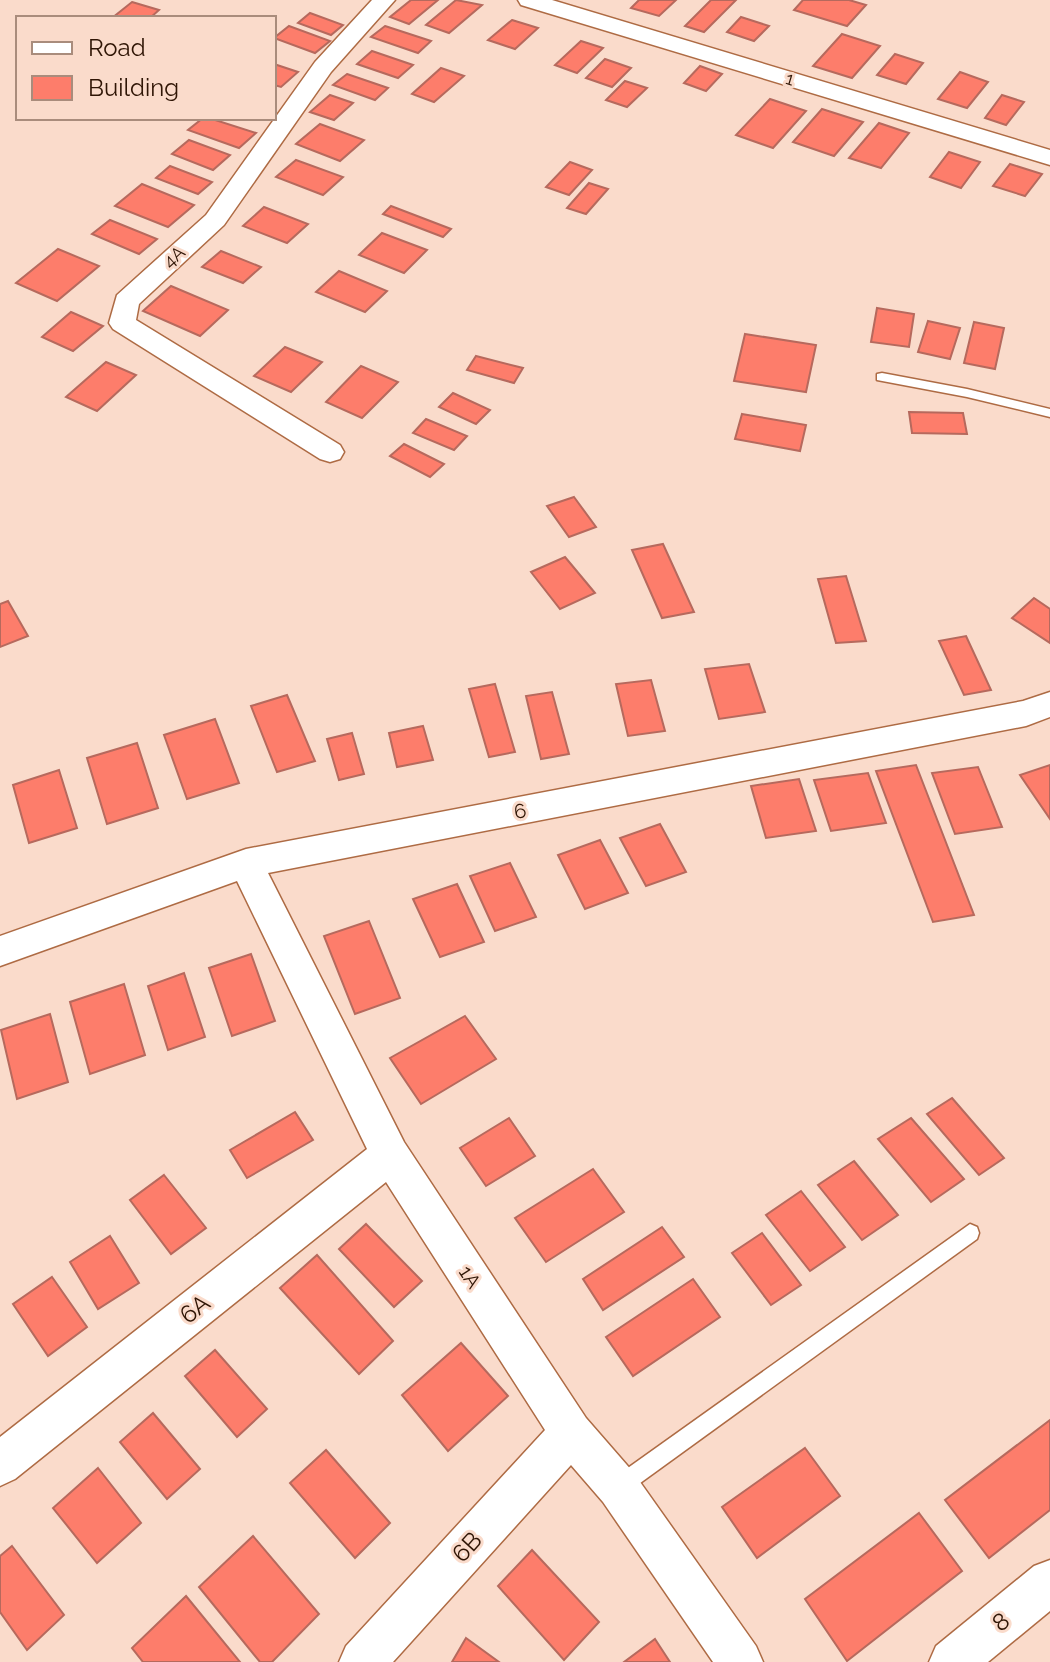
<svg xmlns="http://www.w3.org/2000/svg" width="1050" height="1662" font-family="Raleway,sans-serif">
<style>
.building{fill:#fd7d6b;stroke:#b6695d;stroke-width:2}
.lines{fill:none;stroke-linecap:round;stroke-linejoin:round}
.lane-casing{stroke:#ae6b44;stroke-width:3}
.street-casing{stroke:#ae6b44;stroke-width:3}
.lane{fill:#fff;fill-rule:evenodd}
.street{fill:#fff;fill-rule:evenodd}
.labels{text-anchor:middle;stroke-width:6;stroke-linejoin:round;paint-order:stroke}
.far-street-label{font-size:18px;fill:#2f1505;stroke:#fadbcb}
.street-label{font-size:20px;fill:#2f1505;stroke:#fadbcb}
.near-street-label{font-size:24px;fill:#2f1505;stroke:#fadbcb}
</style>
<rect width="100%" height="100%" fill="#fadbcb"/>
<g class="building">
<path d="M411,0H438L409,24L390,17Z"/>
<path d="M456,0L482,5L449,33L426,25Z"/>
<path d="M639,0H676L659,16L631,8Z"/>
<path d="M711,0H736L704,32L685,26Z"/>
<path d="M803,0H849L866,5L847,26L794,10Z"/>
<path d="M132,2L159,10L150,18H112Z"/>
<path d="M310,13L343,25L331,35L298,23Z"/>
<path d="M741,17L769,26L754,41L727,32Z"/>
<path d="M512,20L538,28L515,49L488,40Z"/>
<path d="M289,26L330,41L315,53L274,38Z"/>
<path d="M385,26L431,41L418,53L371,37Z"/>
<path d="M842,34L880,46L852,78L813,66Z"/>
<path d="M581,41L603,48L577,73L555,65Z"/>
<path d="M372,51L413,65L398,78L357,64Z"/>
<path d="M895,54L923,63L906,84L877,75Z"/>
<path d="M605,59L631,68L612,87L586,78Z"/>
<path d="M274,64L298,72L281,87L274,85Z"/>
<path d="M700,66L722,74L706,91L684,83Z"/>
<path d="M441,68L464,76L434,102L412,94Z"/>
<path d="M960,72L988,82L967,108L938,99Z"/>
<path d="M347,74L388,88L375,100L333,85Z"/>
<path d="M625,81L647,88L627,107L606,100Z"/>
<path d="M330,95L353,103L334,120L310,112Z"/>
<path d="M1002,95L1024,102L1006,125L985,118Z"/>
<path d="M770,99L806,111L773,148L736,135Z"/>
<path d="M822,109L863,122L834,156L793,142Z"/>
<path d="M203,118H209L256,133L239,148L188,130Z"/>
<path d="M879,123L909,133L881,168L849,158Z"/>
<path d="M320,124L364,140L340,161L296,144Z"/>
<path d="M189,140L230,155L213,170L172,154Z"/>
<path d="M949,152L980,162L961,188L930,177Z"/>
<path d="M296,160L343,177L323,195L276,177Z"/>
<path d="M570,162L592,170L569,195L546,187Z"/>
<path d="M1010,164L1042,174L1025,196L993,186Z"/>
<path d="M170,166L212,182L198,194L156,178Z"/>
<path d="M589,183L608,189L586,214L567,208Z"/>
<path d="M142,184L194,205L168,227L115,206Z"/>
<path d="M391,206L451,229L443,237L383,214Z"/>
<path d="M264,207L308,224L287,243L243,226Z"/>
<path d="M110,220L157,239L139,254L92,234Z"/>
<path d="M382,233L427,250L404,273L359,255Z"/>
<path d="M58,249L99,266L57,301L16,283Z"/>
<path d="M221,251L261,267L243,283L202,267Z"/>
<path d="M339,271L387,291L365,312L316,292Z"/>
<path d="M171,286L228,310L200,336L143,311Z"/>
<path d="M877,308L914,314L909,347L871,342Z"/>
<path d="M71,312L103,326L73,351L42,337Z"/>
<path d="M928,321L960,328L950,359L918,352Z"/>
<path d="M974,322L1004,328L995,369L964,363Z"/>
<path d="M745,334L816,345L806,392L734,381Z"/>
<path d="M285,347L322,362L291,392L254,376Z"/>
<path d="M476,356L523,368L514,383L467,370Z"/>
<path d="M106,362L136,375L97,411L66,397Z"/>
<path d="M361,366L398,382L362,418L326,402Z"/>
<path d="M453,393L490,410L476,424L439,407Z"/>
<path d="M909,412L963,413L967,434L912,433Z"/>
<path d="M742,414L806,425L800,451L735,439Z"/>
<path d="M426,419L467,436L454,450L413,433Z"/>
<path d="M404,444L444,464L430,477L390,456Z"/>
<path d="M574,497L596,527L569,537L547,506Z"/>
<path d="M663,544L694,612L662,618L632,550Z"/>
<path d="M565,557L595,593L560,609L531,572Z"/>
<path d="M846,576L866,641L836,643L818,579Z"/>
<path d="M1034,598L1050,609V643L1012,618Z"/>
<path d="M8,601L28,636L0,647V604Z"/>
<path d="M966,636L991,690L964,695L939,641Z"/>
<path d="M749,664L765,712L719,719L705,669Z"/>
<path d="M651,680L665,731L628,736L616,684Z"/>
<path d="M495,684L515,752L489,757L469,689Z"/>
<path d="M552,692L569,754L541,759L526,696Z"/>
<path d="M287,695L315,761L277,772L251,706Z"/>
<path d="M215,719L239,783L187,799L164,735Z"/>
<path d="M423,726L433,760L397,767L389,733Z"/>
<path d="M352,733L364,774L339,780L327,739Z"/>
<path d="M137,743L158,808L107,824L87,758Z"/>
<path d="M916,765L974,915L933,922L876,771Z"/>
<path d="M1050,765V819L1020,775Z"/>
<path d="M978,767L1002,827L955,834L932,773Z"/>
<path d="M59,770L77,828L29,843L13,785Z"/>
<path d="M868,773L886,823L831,831L814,780Z"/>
<path d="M799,779L816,831L766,838L751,786Z"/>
<path d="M660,824L686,872L646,886L620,838Z"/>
<path d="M600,840L628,893L585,909L558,855Z"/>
<path d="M510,863L536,917L495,931L470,876Z"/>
<path d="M457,884L484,942L440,957L413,899Z"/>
<path d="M369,921L400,998L355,1014L324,936Z"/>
<path d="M251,954L275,1021L232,1036L209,968Z"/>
<path d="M184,973L205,1037L168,1050L148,986Z"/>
<path d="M124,984L145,1055L90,1074L70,1002Z"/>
<path d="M50,1014L68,1082L17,1099L1,1030Z"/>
<path d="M465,1016L496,1059L421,1104L390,1058Z"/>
<path d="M952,1098L1004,1158L979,1175L927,1114Z"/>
<path d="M295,1112L313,1140L247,1178L230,1150Z"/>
<path d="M509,1118L535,1156L486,1186L460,1148Z"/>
<path d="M911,1118L964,1179L931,1202L878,1139Z"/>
<path d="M854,1161L898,1215L862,1240L818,1185Z"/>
<path d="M593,1169L624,1212L546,1262L515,1218Z"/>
<path d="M164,1175L206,1228L171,1254L130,1200Z"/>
<path d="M801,1191L845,1247L810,1271L766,1215Z"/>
<path d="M366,1224L422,1281L394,1307L339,1249Z"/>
<path d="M662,1227L684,1257L603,1310L583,1279Z"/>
<path d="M762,1233L801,1285L771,1305L732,1253Z"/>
<path d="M110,1236L139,1283L98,1309L70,1262Z"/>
<path d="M317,1255L393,1341L359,1374L280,1288Z"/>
<path d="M52,1277L87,1327L48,1356L13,1304Z"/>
<path d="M693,1279L720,1317L633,1376L606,1337Z"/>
<path d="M461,1343L508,1396L448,1451L402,1395Z"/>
<path d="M215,1350L267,1409L237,1437L185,1376Z"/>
<path d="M153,1413L200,1469L167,1499L120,1442Z"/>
<path d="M1050,1420V1510L989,1558L945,1500Z"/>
<path d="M805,1448L840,1496L757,1558L722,1507Z"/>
<path d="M326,1450L390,1523L355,1558L290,1483Z"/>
<path d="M98,1468L141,1523L97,1563L53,1508Z"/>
<path d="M919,1513L962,1571L847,1661L805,1599Z"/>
<path d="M253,1536L319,1614L272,1662H260L199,1587Z"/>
<path d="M12,1546L64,1615L27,1650L0,1612V1556Z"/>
<path d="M532,1550L599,1622L564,1660L498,1586Z"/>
<path d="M186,1596L240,1662H143L132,1648Z"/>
<path d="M466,1638L499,1662H452Z"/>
<path d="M655,1639L670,1662H624Z"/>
</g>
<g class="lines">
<g class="lane-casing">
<g id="lane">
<path d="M882,373L967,389L1050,409V417L967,397L877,380V374Z"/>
<path d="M970,1224L977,1227L979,1233L977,1239L625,1494L618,1497L611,1494L608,1487L611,1480Z"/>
</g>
</g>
<g class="street-casing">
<g id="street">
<path d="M372,0H395L331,72L224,225L139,304L136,320L340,445L344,452L340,459L330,462L320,459L113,329L109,323L117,295L206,215L315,62Z"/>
<path d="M518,0H552L1050,150V165L521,5Z"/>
<path d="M1050,692V717L1026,726L268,873L404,1142L586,1418L633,1472L756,1646L763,1662H713L603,1502L571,1465L393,1662H339L346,1646L545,1430L386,1182L15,1479L0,1486V1437L367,1149L237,881L0,966V936L246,849L1023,701Z"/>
<path d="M1050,1560V1611L988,1662H929L936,1646L1034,1566Z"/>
</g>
</g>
<use href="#lane" class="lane"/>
<use href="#street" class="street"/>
</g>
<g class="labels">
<g class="far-street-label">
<text transform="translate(790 79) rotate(17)" y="6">1</text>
<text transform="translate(174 257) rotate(-42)" y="6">4A</text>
</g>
<g class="street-label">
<text transform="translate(520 811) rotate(-11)" y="7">6</text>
<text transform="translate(470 1277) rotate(57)" y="7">1A</text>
</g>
<g class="near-street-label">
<text transform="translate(195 1309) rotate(-38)" y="8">6A</text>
<text transform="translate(467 1547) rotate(-48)" y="8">6B</text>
<text transform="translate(1001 1622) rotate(-39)" y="8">8</text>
</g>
</g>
<rect x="16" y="16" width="260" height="104" fill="#fadbcb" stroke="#a98c7c" stroke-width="2"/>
<rect x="32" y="42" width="40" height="12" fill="#ffffff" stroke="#a98c7c" stroke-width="2"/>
<text x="88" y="56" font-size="24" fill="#2f1505">Road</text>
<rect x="32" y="76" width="40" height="24" fill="#fd7d6b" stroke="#a98c7c" stroke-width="2"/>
<text x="88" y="96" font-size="24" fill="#2f1505">Building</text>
</svg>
